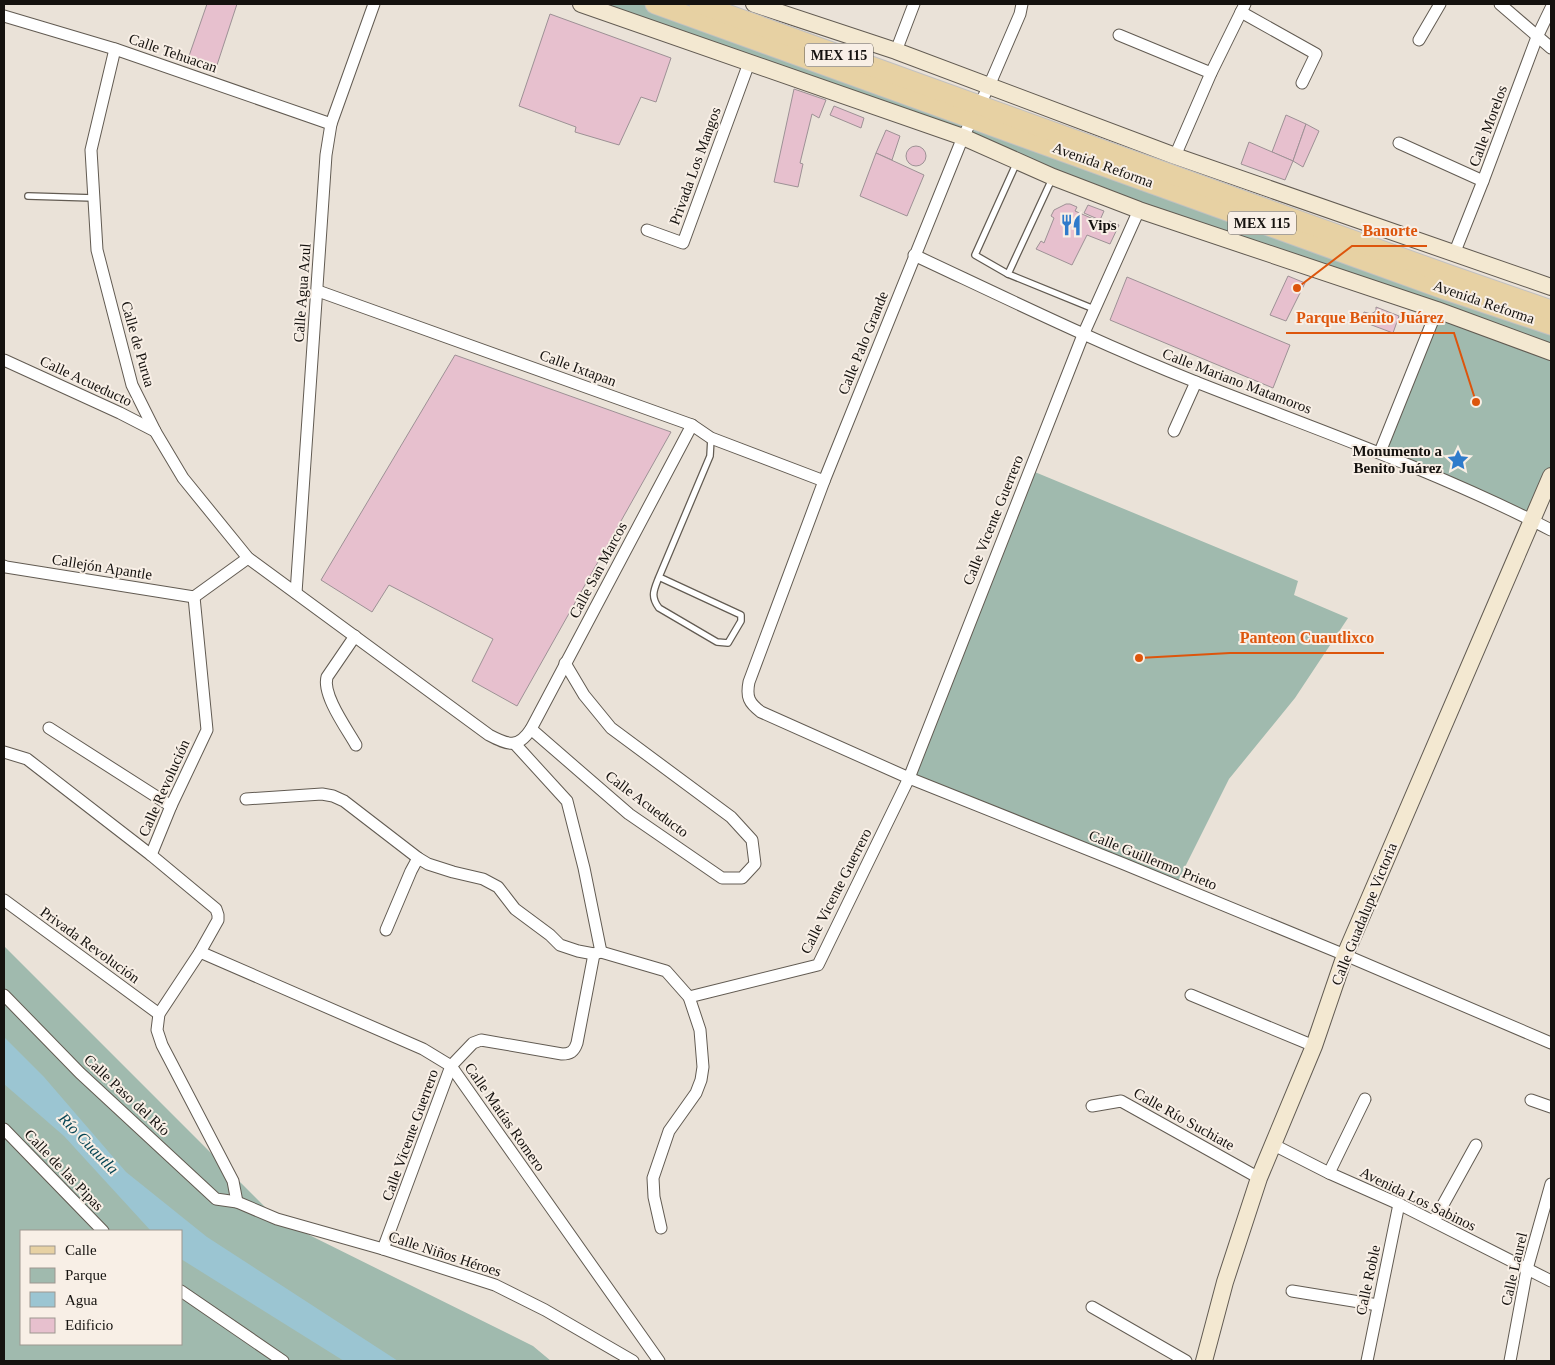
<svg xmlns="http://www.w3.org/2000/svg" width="1555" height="1365" font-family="'Times New Roman',serif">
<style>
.green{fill:#a0baae;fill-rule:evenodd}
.water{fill:#9bc5d2}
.building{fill:#e7c0ce;stroke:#9d9195}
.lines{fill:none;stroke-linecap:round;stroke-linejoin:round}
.lane-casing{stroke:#625b52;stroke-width:8}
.street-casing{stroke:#625b52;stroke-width:13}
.secondary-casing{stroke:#625b52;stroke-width:18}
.primary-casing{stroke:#c2c1c1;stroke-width:21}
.lane{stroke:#fff;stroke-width:5.5}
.street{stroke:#fff;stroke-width:11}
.secondary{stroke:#f3e8d1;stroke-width:16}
.primary{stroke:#e7d1a3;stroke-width:19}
.labels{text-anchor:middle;stroke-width:4;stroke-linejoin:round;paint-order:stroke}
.shield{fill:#f8efe6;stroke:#595450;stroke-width:1}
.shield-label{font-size:14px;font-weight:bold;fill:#15120f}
.street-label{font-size:15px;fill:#15120f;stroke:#f8efe6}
.poi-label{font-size:15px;font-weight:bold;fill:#15120f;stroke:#f8efe6;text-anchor:start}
.water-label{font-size:16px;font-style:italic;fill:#084655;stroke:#f8efe6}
.leader{fill:none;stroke:#dd550c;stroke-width:2}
.callout-dot{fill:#dd550c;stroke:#f8efe6;stroke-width:2}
.callout-label{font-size:16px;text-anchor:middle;font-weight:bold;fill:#dd550c;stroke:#f8efe6;stroke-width:4;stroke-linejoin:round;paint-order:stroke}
</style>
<rect width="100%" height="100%" fill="#eae2d8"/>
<g class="green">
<path d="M581,4H655L1551,325V476L1532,520L1380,452L1437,311Z"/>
<path d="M1030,470L1298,581L1294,595L1348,618L1295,698L1229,779L1176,885L909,778Z"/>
<path d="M4,946L277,1219L533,1346L551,1361H4ZM21,1231H181V1344H21Z"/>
</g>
<path class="water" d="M4,1037L44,1077L126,1172L207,1237L398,1361H344L181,1259V1231H151L64,1136L4,1084Z"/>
<g class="building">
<path d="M207,4H237L217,65L189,56Z"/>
<path d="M550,14L671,58L656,102L641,97L619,145L575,132L576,127L519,106Z"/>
<path d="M794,89L826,100L819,118L812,114L800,163L803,164L798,187L774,182Z"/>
<path d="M834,106L864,118L861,128L830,115Z"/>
<path d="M1286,115L1306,124L1293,161L1272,152Z"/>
<path d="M1306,124L1319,131L1303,167L1293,161Z"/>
<path d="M886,130L900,136L892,160L876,153Z"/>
<path d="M1249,142L1293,161L1285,180L1241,164Z"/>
<circle cx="916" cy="156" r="10"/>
<path d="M876,153L924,175L907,216L860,196Z"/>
<path d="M1066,204H1070L1077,207L1075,211L1107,225L1109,221L1119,225L1110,244L1087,235L1072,265L1036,249L1041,241L1044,243L1054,218L1051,216L1054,210Z"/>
<path d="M1088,205L1104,211L1100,220L1084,213Z"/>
<path d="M1288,276L1305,283L1286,321L1270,315Z"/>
<path d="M1127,277L1290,345L1273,388L1110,320Z"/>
<path d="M1376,307L1399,316L1393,333L1361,321L1364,312L1371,314L1376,311Z"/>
<path d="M455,355L671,432L517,706L472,681L493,639L389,585L372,612L321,580Z"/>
</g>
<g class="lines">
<g class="lane-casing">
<g id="lane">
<path d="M1017,162L975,255L1008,274L1094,309"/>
<path d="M28,196L94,198"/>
<path d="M1008,274L1052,179"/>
<path d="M659,577L741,615V621L728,643L717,642L659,608C650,596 654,590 659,577L710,456L711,438"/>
</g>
</g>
<g class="street-casing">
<g id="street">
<path d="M1022,4L1020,14L989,86L963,137L824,481L749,682C746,697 749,703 761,712L909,778L1124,864L1345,955L1551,1043"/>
<path d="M1500,4L1551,48"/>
<path d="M1241,12L1316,54L1302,83"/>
<path d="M4,16L115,49L331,124"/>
<path d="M1119,35L1211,73"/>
<path d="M1419,40L1440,4"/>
<path d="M115,49L91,150L97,250L132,385L155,431L183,478L248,558L489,735C508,745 518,749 531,729L692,425"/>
<path d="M896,51L914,4"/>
<path d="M1399,143L1483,181"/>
<path d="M1175,156L1211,73L1245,4"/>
<path d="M647,230L683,243L749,63"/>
<path d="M1454,254L1483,181L1537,37L1551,8"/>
<path d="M914,255C1008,299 1100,344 1196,382C1315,429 1437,471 1551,530"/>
<path d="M318,291L692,425L711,438L824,481"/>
<path d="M4,360L120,413L155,431"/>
<path d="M1174,431L1196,382"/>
<path d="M1380,452L1437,310"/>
<path d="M4,566L6,567L194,597"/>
<path d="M296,593L326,155L331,124L374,4"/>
<path d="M194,597L248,558"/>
<path d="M355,636L327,677C322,695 347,729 356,745"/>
<path d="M49,728L171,806"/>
<path d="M531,729L629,814L722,878H742L755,864L752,840L731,817L611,728L584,695L565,663"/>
<path d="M515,744L567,801L584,868L601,952"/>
<path d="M4,752L27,759L151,855L216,909L218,915V920L200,952L159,1014L157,1030L162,1045L233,1181L237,1202"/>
<path d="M246,799L322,794L333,796L344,801L418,858L428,864L453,872L483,879L498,887L515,909L550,935L560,945L578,951L594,954L601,952L666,971L689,997L700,1030L703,1067L701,1080L696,1093L669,1131L653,1178L654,1197L661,1228"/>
<path d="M151,855L171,806L207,730L194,597"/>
<path d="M4,900L159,1014"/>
<path d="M386,930L411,871L418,858"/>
<path d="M200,952L423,1049L451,1066L659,1361"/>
<path d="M4,995L80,1073L216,1199L237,1202L277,1219L383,1249L495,1285L545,1310L633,1361"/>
<path d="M1191,995L1314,1046"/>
<path d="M689,997L818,965L909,778L1083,335L1139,210"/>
<path d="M1531,1100L1551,1107"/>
<path d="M1092,1106L1121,1101L1259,1178"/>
<path d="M4,1129L103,1231"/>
<path d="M1272,1144L1329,1173L1399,1204L1551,1281"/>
<path d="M1329,1173L1365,1099"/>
<path d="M1434,1221L1476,1145"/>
<path d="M383,1249L451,1066L473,1043L481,1040L562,1054C570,1054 574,1052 577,1043L594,954"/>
<path d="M181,1291L283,1361"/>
<path d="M1292,1291L1378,1305"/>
<path d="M1092,1307L1186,1361"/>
<path d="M1367,1361L1399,1204"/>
<path d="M1510,1361L1527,1269L1551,1184"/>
</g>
</g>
<g class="secondary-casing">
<g id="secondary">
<path d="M581,4L963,137L1053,177L1139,210L1437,310L1551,352"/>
<path d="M754,4L896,51L1175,156L1551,287"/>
<path d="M1204,1361L1225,1282L1259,1178L1314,1046L1345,955L1551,476"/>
</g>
</g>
<g class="primary-casing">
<g id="primary">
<path d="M655,4L1443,289L1551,325"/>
<path d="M699,4L1450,275L1551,310"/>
</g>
</g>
<use href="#lane" class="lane"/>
<use href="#street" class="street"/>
<use href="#secondary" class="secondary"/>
<use href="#primary" class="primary"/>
</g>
<defs>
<g id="restaurant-bare" transform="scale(1.725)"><path d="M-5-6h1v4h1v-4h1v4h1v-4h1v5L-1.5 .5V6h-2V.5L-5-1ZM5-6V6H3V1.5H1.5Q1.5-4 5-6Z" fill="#2f7bcb" stroke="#f8efe6" stroke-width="2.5" paint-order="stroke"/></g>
<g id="sight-bare" transform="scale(1.725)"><path d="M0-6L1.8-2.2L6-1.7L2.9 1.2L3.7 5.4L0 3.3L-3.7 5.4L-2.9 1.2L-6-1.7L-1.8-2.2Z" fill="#2f7bcb" stroke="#f8efe6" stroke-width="2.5" paint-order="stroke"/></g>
</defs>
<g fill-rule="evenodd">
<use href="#restaurant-bare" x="1071" y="225"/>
<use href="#sight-bare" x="1458" y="460"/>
</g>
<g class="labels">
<g class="shield">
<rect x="805" y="43.5" width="68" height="23" rx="4"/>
<rect x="1228" y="211.5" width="68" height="23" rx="4"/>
</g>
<g class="shield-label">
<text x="839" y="60">MEX 115</text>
<text x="1262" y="228">MEX 115</text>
</g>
<g class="street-label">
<text transform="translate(173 53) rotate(19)" y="5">Calle Tehuacan</text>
<text transform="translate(1488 126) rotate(-70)" y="5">Calle Morelos</text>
<text transform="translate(1103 165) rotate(20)" y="5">Avenida Reforma</text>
<text transform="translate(695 166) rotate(-70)" y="5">Privada Los Mangos</text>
<text transform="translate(302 293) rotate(-86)" y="5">Calle Agua Azul</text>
<text transform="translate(1484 302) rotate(19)" y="5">Avenida Reforma</text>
<text transform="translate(863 343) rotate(-68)" y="5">Calle Palo Grande</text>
<text transform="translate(138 344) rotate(74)" y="5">Calle de Purua</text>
<text transform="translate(578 368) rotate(20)" y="5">Calle Ixtapan</text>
<text transform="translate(86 381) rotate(25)" y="5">Calle Acueducto</text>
<text transform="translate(1237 381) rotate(21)" y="5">Calle Mariano Matamoros</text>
<text transform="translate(993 520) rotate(-68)" y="5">Calle Vicente Guerrero</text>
<text transform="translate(102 567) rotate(9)" y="5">Callejón Apantle</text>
<text transform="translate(598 570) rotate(-62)" y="5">Calle San Marcos</text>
<text transform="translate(164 788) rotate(-66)" y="5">Calle Revolución</text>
<text transform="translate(647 804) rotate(37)" y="5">Calle Acueducto</text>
<text transform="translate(1153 860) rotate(22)" y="5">Calle Guillermo Prieto</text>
<text transform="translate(836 891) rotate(-63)" y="5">Calle Vicente Guerrero</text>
<text transform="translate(1364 914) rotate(-68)" y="5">Calle Guadalupe Victoria</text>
<text transform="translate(90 945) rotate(36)" y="5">Privada Revolución</text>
<text transform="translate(127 1095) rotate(43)" y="5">Calle Paso del Río</text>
<text transform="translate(505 1117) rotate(55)" y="5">Calle Matías Romero</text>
<text transform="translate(1184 1119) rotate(29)" y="5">Calle Río Suchiate</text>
<text transform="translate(410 1135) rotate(-70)" y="5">Calle Vicente Guerrero</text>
<text transform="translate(64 1170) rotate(46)" y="5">Calle de las Pipas</text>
<text transform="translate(1418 1199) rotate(26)" y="5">Avenida Los Sabinos</text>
<text transform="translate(445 1254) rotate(18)" y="5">Calle Niños Héroes</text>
<text transform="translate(1514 1269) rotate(-77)" y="5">Calle Laurel</text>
<text transform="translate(1368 1280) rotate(-78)" y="5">Calle Roble</text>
</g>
<g class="poi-label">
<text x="1088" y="230">Vips</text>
<text x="1442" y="456" text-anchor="end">Monumento a<tspan x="1442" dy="17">Benito Juárez</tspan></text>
</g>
<g class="water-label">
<text transform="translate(89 1143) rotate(46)" y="6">Río Cuautla</text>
</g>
</g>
<path class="leader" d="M1297 288L1352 246H1427M1476 402L1454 333H1286M1139 658L1230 653H1384"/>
<g class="callout-dot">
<circle cx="1297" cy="288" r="5"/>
<circle cx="1476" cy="402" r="5"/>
<circle cx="1139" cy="658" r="5"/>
</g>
<g class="callout-label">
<text x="1390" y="236">Banorte</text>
<text x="1370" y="323">Parque Benito Juárez</text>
<text x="1307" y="643">Panteon Cuautlixco</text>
</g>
<rect width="1555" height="1365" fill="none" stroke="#15120f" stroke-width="10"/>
<rect x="20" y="1230" width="162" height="115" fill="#f8efe6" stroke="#9d9790"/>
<rect x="30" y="1246" width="25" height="8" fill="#e7d1a3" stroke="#9d9790"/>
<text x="65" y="1255" font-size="15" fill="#15120f">Calle</text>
<rect x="30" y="1268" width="25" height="15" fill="#a0baae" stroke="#9d9790"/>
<text x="65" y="1280" font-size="15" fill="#15120f">Parque</text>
<rect x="30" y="1292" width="25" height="15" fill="#9bc5d2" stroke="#9d9790"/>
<text x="65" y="1305" font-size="15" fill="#15120f">Agua</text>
<rect x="30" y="1318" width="25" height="15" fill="#e7c0ce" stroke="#9d9790"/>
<text x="65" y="1330" font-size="15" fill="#15120f">Edificio</text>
</svg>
